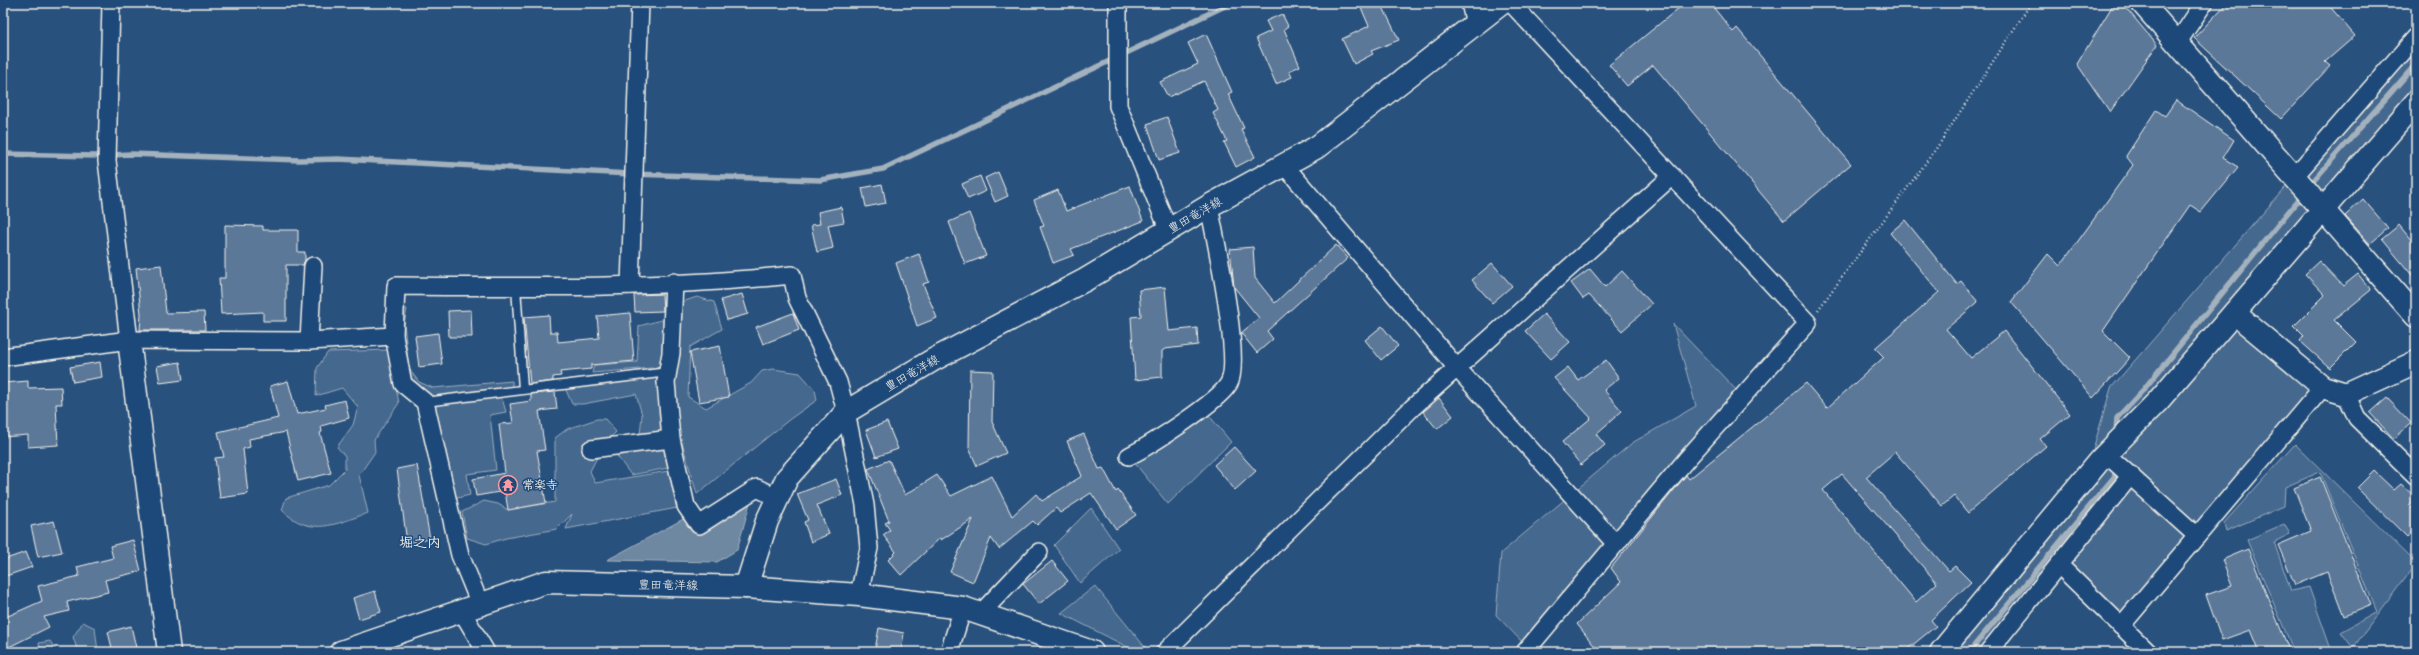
<svg xmlns="http://www.w3.org/2000/svg" width="2419" height="655" font-family="Kalam,'Klee One',sans-serif">
<style>
.green{fill:#45688e;stroke:#9cacbb}
.water{fill:#6e88a2;stroke:#a4b2be}
.lines{fill:none;stroke-linecap:round;stroke-linejoin:round}
.stream{stroke:#a4b2be;stroke-width:5.5}
.building{fill:#5b7899;stroke:#f4f1e8;fill-rule:evenodd}
.lane-casing{stroke:#f4f1e8;stroke-width:11}
.street-casing{stroke:#f4f1e8;stroke-width:20}
.secondary-casing{stroke:#f4f1e8;stroke-width:25}
.path{stroke:#f4f1e8;stroke-width:2.5;stroke-dasharray:1 3;stroke-linecap:butt}
.lane{stroke:#1f4a7a;stroke-width:8}
.street{stroke:#1f4a7a;stroke-width:17}
.secondary{stroke:#1f4a7a;stroke-width:22}
.labels{text-anchor:middle;stroke-width:3;stroke-linejoin:round;paint-order:stroke}
.street-label{font-size:12px;fill:#f4f1e8;stroke:#1f4a7a}
.poi-label{font-size:12px;font-weight:bold;fill:#f4f1e8;stroke:#1f4a7a;text-anchor:start}
.quarter-label{font-size:14px;font-weight:bold;fill:#f4f1e8;stroke:#1f4a7a}
</style>
<rect width="100%" height="100%" fill="#28517e"/>
<filter id="ink" filterUnits="userSpaceOnUse"><feTurbulence type="fractalNoise" baseFrequency=".025" numOctaves="2"/><feDisplacementMap in="SourceGraphic" scale="8" xChannelSelector="R" yChannelSelector="G"/><feConvolveMatrix kernelMatrix="1 2 1 2 8 2 1 2 1" color-interpolation-filters="sRGB"/></filter>
<g filter="url(#ink)">
<g class="green">
<path d="M2416,37V94L2234,313L2323,387L2120,615L2067,564L1988,652H1942L2084,480L2111,388Z"/>
<path d="M697,297L714,302L722,329L690,347L688,397L706,408L751,383L762,371L773,369L800,373L815,390L817,400L790,419L697,494L680,436L672,367L679,303Z"/>
<path d="M398,308L407,309L404,324L409,369L419,382L433,388L512,381V389L502,398L506,412L490,415L496,470L467,474L470,495L453,499L433,409L403,384Z"/>
<path d="M661,320L667,325L664,367L592,373L594,365L637,362L639,326Z"/>
<path d="M1673,324L1739,393L1528,648L1496,615L1501,553L1632,443L1696,406Z"/>
<path d="M388,350L399,403L374,440L375,452L359,475L368,513C335,524 311,538 282,510L286,498L329,485L345,469V456L337,447L353,425L358,407L342,388L316,396L317,368L328,352Z"/>
<path d="M664,372V431L668,468L631,475L614,452L639,444L642,415L636,394L583,404H572L562,381Z"/>
<path d="M1202,407L1231,442L1168,504L1129,456Z"/>
<path d="M597,419H605L616,432L604,444L590,471L595,483L669,471L677,508L566,529L572,514L557,529L506,538L486,544L467,538L462,512L484,501L498,504L508,510L555,502V438L567,429Z"/>
<path d="M2295,444L2416,563L2353,648L2341,632L2377,612L2320,472L2285,487L2284,506L2226,531L2224,523Z"/>
<path d="M1091,508L1119,549L1080,583L1054,545Z"/>
<path d="M2284,524L2290,534L2274,542L2291,591L2309,587L2332,652H2294L2247,540Z"/>
<path d="M1095,586L1149,652H1137L1061,613Z"/>
<path d="M83,622L95,628L98,652H78L73,637Z"/>
<path d="M50,641L57,652H40L39,643Z"/>
</g>
<path class="water" d="M750,503L737,550L717,562L607,560L687,517L699,532Z"/>
<g class="lines">
<g class="stream">
<path d="M3,154L96,156L130,154L300,160L338,159L631,174L820,180L883,169L1231,3"/>
<path d="M2308,187L2416,64"/>
<path d="M2116,434L2117,418L2144,389L2303,194"/>
<path d="M1969,652L2115,476V467"/>
</g>
</g>
<g class="building">
<path d="M1359,3H1381L1399,40L1371,51L1373,54L1354,64L1342,39L1369,26Z"/>
<path d="M1685,3H1710L1733,32L1737,28L1851,164L1784,221L1653,65L1627,86L1609,65Z"/>
<path d="M2114,3H2122L2157,45L2110,112L2077,64Z"/>
<path d="M2227,3H2327L2355,36L2325,62L2330,66L2281,119L2194,38Z"/>
<path d="M1282,14L1288,26L1284,29L1300,66L1289,71L1292,77L1276,84L1256,38L1271,31L1266,21Z"/>
<path d="M1206,34L1232,92L1228,94L1244,128L1241,129L1255,157L1236,167L1224,142L1227,141L1213,113L1218,110L1204,81L1168,97L1160,82L1198,64L1188,43Z"/>
<path d="M2176,100L2234,140L2223,158L2238,167L2201,212L2190,205L2103,331L2130,358L2093,398L2011,302L2048,254L2060,266L2133,165L2126,156L2156,110L2165,116Z"/>
<path d="M1167,117L1180,153L1159,160L1147,124Z"/>
<path d="M998,172L1008,196L995,202L985,178Z"/>
<path d="M980,176L986,191L968,199L962,184Z"/>
<path d="M882,184L886,203L866,207L862,188Z"/>
<path d="M1130,186L1143,221L1071,249L1074,255L1053,263L1040,227L1044,226L1034,200L1058,190L1066,211Z"/>
<path d="M2363,199L2388,228L2370,244L2345,216Z"/>
<path d="M841,207L844,222L828,225L833,248L817,252L811,225L820,224L818,212Z"/>
<path d="M969,213L986,256L965,264L949,222Z"/>
<path d="M1905,220L1957,284L1961,281L1978,302L1946,329L1971,358L2004,331L2070,414L2040,439L2046,446L1968,513L1954,496L1942,506L1895,452L1866,477L1949,571L1955,566L1971,582L1931,620L1936,626L1904,652H1599L1577,624L1621,582L1611,568L1686,475L1689,479L1806,383L1827,408L1884,357L1875,348L1939,292L1890,233ZM1842,474L1937,583L1916,602L1823,490Z"/>
<path d="M225,225L263,226V230H298V252H305V260L303,265H286V321H263V312L221,314L219,278H225Z"/>
<path d="M2399,225L2416,246V280L2382,239Z"/>
<path d="M1336,245L1348,258L1267,331L1273,339L1257,353L1241,333L1259,318L1234,287L1230,249L1253,247L1255,278L1275,303Z"/>
<path d="M919,254L929,282L923,284L937,318L917,326L896,263Z"/>
<path d="M2319,261L2343,286L2358,274L2371,290L2334,320L2356,342L2330,368L2300,341L2304,336L2294,326L2325,295L2305,274Z"/>
<path d="M1492,263L1512,286L1492,303L1472,280Z"/>
<path d="M161,265L166,313L204,312L205,330H140L141,314L136,268Z"/>
<path d="M1590,269L1605,287L1622,271L1652,304L1622,331L1589,295L1583,299L1571,283Z"/>
<path d="M1165,287L1169,331L1197,328L1198,345L1165,349L1162,351V377L1135,380L1131,317L1141,316L1139,290Z"/>
<path d="M662,294L663,311L635,312L634,295Z"/>
<path d="M742,294L748,314L727,320L721,300Z"/>
<path d="M471,310L472,337H449L448,311Z"/>
<path d="M630,313L634,361L591,365V369L560,372L561,376L553,377V381L530,384L524,317L549,315L550,332H557L558,342L599,338L597,316Z"/>
<path d="M793,313L799,330L763,344L756,327Z"/>
<path d="M1544,314L1570,342L1551,359L1525,331Z"/>
<path d="M1382,326L1398,346L1381,360L1365,340Z"/>
<path d="M438,333L442,364L419,367L415,336Z"/>
<path d="M720,346L729,397L699,402L690,352Z"/>
<path d="M1606,360L1619,378L1604,390L1622,411L1596,434L1605,445L1581,465L1562,442L1591,418L1554,378L1568,367L1578,380Z"/>
<path d="M100,362L102,377L73,382L70,367Z"/>
<path d="M180,362L183,380L160,383L157,366Z"/>
<path d="M970,370L993,371L992,422L1006,453L977,466L969,448Z"/>
<path d="M28,381V388L61,387L62,404H56L58,445L28,447V435L3,437V420H7L4,383Z"/>
<path d="M288,381L297,414L326,408L325,405L345,400L349,418L321,426L322,432L320,433L331,473L298,481L286,432L249,439L250,447L243,449L248,494L220,498L215,458L224,457L218,432L278,418L270,386Z"/>
<path d="M555,392L557,409L539,411L545,450L537,451L546,503L508,510L505,491L476,496L473,479L505,473L499,424L513,423L510,404L531,401V394Z"/>
<path d="M1439,398L1453,416L1437,429L1423,412Z"/>
<path d="M2387,398L2411,423L2394,439L2370,413Z"/>
<path d="M887,422L898,449L876,457L866,430Z"/>
<path d="M1084,434L1099,469L1103,468L1116,492L1118,490L1136,515L1116,529L1091,493L1060,513L1056,508L1037,525L1033,521L999,549L991,538L973,582L950,572L973,519L941,540L940,538L901,575L888,560L896,552L883,535L890,530L885,523L889,521L868,469L889,460L905,495L937,475L951,496L992,476L1012,516L1036,494L1042,501L1082,476L1067,441Z"/>
<path d="M1234,447L1256,471L1235,490L1214,465Z"/>
<path d="M417,465L430,539L407,543L397,469Z"/>
<path d="M2374,471L2394,490L2401,484L2416,498L2409,505L2416,512V528L2407,537L2357,488Z"/>
<path d="M2320,477L2371,605L2344,616L2327,572L2295,585L2278,545L2311,531L2294,488Z"/>
<path d="M836,479L842,495L817,505L829,534L811,542L804,522L808,520L797,494Z"/>
<path d="M54,521L62,552L38,557L31,526Z"/>
<path d="M133,540L141,571L105,580L108,592L67,602L69,611L44,617L49,627L3,650V606L8,616L42,601L38,586L79,576L77,567L113,558L110,546Z"/>
<path d="M2248,549L2290,652H2259L2250,630L2222,640L2206,595L2232,586L2222,560Z"/>
<path d="M26,552L32,567L3,577V560Z"/>
<path d="M1052,561L1068,581L1039,604L1023,584Z"/>
<path d="M375,591L381,612L359,619L353,598Z"/>
<path d="M131,626L137,652H113L108,632Z"/>
<path d="M879,628L904,633L901,652L875,649Z"/>
</g>
<g class="lines">
<g class="lane-casing">
<g id="lane">
<path d="M516,287L523,389"/>
<path d="M425,402L668,372"/>
</g>
</g>
<g class="street-casing">
<g id="street">
<path d="M111,3L107,161L129,340"/>
<path d="M1118,3V106L1169,231"/>
<path d="M1470,3L1475,24"/>
<path d="M1511,3L1808,323L1686,460L1525,652"/>
<path d="M2178,42L2204,3"/>
<path d="M1285,166L1457,368L1616,544"/>
<path d="M2294,177L2416,37"/>
<path d="M674,282L671,353L666,382L671,439L686,506L699,525L757,488L778,498"/>
<path d="M630,285L640,3"/>
<path d="M309,341L313,266"/>
<path d="M3,357L129,340L309,341L394,336"/>
<path d="M2346,394L2357,418L2416,476"/>
<path d="M591,449L671,439"/>
<path d="M2106,454L2197,536"/>
<path d="M1129,456C1149,446 1220,401 1229,383C1242,360 1215,237 1209,206"/>
<path d="M2059,565L2148,652"/>
<path d="M480,604L460,555L425,402L403,384L394,336L396,286C528,287 661,289 792,275L797,298L838,382L846,412L865,505L869,548L859,595"/>
<path d="M461,610L486,652"/>
<path d="M980,614L1039,552"/>
<path d="M2121,626L2323,387"/>
<path d="M949,652L963,608"/>
<path d="M1165,652L1412,408L1672,176"/>
<path d="M1988,652L2131,475"/>
</g>
</g>
<g class="secondary-casing">
<g id="secondary">
<path d="M2142,3L2416,316"/>
<path d="M2234,313L2323,387L2346,394L2416,362"/>
<path d="M129,340L169,652"/>
<path d="M746,587L859,595L963,608L1092,652"/>
<path d="M341,652L546,582L746,587L767,521L787,478L846,412L933,360L1085,280L1209,206L1317,147L1502,3"/>
<path d="M1941,652L2099,461L2158,401L2416,102"/>
</g>
</g>
<path class="path" d="M1818,310L1938,146L2031,3"/>
<use href="#lane" class="lane"/>
<use href="#street" class="street"/>
<use href="#secondary" class="secondary"/>
</g>
</g>
<defs>
<g id="temple-ring" transform="scale(1)"><circle r="9.5" fill="#1f4a7a" stroke="#ff9aa2" stroke-width="1.5"/><path d="M0-6L5-2H3V0L6.5 2.5H4V6H1.5V3h-3V6H-4V2.5H-6.5L-3 0V-2H-5Z" fill="#ff9aa2"/></g>
</defs>
<g fill-rule="evenodd">
<use href="#temple-ring" x="508" y="485"/>
</g>
<g class="labels">
<g class="street-label">
<text transform="translate(1195 215) rotate(-30)" y="4">豊田竜洋線</text>
<text transform="translate(912 373) rotate(-30)" y="4">豊田竜洋線</text>
<text transform="translate(668 585) rotate(1)" y="4">豊田竜洋線</text>
</g>
<g class="poi-label">
<text x="522" y="489">常楽寺</text>
</g>
<g class="quarter-label">
<text x="420" y="547">堀之内</text>
</g>
</g>
<rect width="2419" height="655" fill="none" stroke="#1f4a7a" stroke-width="16"/>
<rect x="8" y="8" width="2403" height="639" fill="none" stroke="#f4f1e8" stroke-width="1.5" filter="url(#ink)"/>
</svg>
